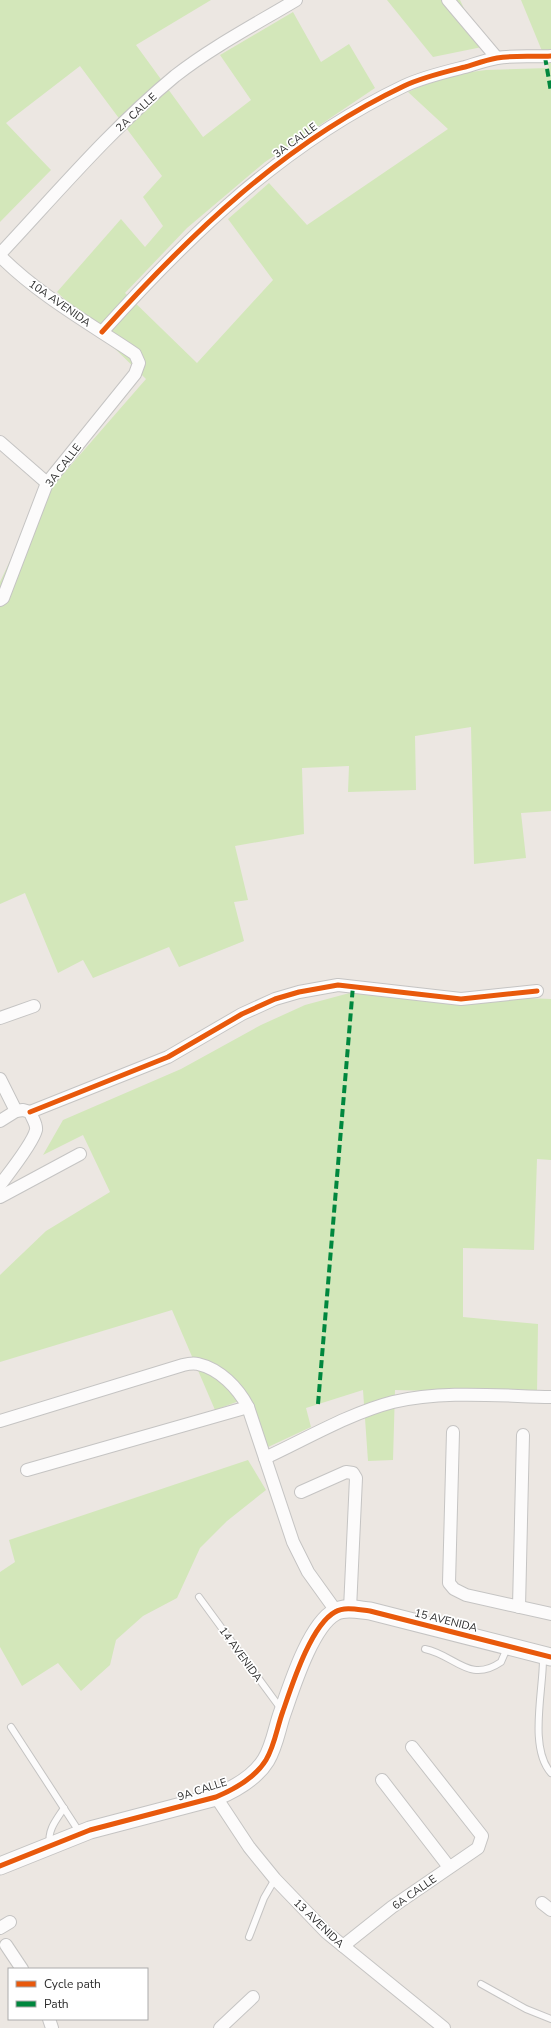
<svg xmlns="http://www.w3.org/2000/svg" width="551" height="2028" font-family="'Nunito Sans',sans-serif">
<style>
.green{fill:#d3e7ba}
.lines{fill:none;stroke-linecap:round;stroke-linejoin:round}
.lane-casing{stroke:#c5c4c3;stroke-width:8}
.street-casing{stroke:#c5c4c3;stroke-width:14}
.secondary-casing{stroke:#c5c4c3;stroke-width:19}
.lane{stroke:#fcfbfb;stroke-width:6}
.street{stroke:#fcfbfb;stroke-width:12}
.secondary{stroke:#fcfbfb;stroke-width:17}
.quiet{stroke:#00873e;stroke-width:4;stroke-dasharray:8 4;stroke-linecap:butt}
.cycleway-casing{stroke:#fff;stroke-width:8}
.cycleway{stroke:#e8590c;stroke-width:5}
.labels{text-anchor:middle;stroke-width:3.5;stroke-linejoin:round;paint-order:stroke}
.street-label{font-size:11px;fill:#2d2d2d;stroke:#fff}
</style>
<rect width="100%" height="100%" fill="#ece7e2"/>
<g class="green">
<path d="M0,0H211L136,45L203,137L251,100L220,55L293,12L321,62L349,44L375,88L265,162L187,228L125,293L197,363L273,280L228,219L269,183L307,225L448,129L408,92L448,75L486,70L549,68L521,0H551V811L521,813L526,858L474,864L471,727L415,736L416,790L348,792L349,766L302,768L304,834L235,846L248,900L234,902L244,941L179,967L169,947L93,978L83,960L58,973L25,893L0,904V582L37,504L146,379L57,292L121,219L145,247L163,226L143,197L162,176L80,66L6,123L51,170L0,222Z"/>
<path d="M387,0H460L482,47L433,57Z"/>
<path d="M357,991L551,999V1160L537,1159L534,1250L463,1248V1317L538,1324L537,1394L395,1390L393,1460L368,1461L363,1390L306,1408L311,1427L266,1448L247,1398L215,1410L172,1310L0,1362V1275L46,1231L110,1192L83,1135L43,1155L63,1120L181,1069L261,1025L305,1005Z"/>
<path d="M248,1460L266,1490L227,1521L200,1548L177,1598L143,1616L116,1640L110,1665L81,1691L58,1663L22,1686L0,1647V1572L15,1562L9,1540Z"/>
</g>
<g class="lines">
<g class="lane-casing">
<g id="lane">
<path d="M199,1597L281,1709"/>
<path d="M425,1649C455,1655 469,1684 501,1662L507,1648"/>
<path d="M543,1656C544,1688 528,1747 551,1773"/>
<path d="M11,1727L80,1833"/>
<path d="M50,1844C47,1830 57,1819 64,1808"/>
<path d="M249,1937L264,1898L275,1879"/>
<path d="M481,1984L526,2009L551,2019"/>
</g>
</g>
<g class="street-casing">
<g id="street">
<path d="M448,0L497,58"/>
<path d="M0,254C57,193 111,129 175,76C212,47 256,24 296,0"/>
<path d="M0,256C40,296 89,323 135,354L139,363L135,374L47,483L3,598L0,600"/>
<path d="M102,332C190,234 284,143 404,86C423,77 445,72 465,67C475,64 486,60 497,58C514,55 533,57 551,56"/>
<path d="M0,442L47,483"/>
<path d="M0,1018L34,1006"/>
<path d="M0,1079L16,1111L23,1110L30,1112C32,1118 37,1124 36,1130C33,1143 9,1173 0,1185"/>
<path d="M30,1112L168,1057L242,1014L275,999L299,992L338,985L461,999L537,991"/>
<path d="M0,1121L16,1111"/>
<path d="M0,1197L80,1154"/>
<path d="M0,1421L183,1365C187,1364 194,1363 198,1364C220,1369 238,1388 248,1407L293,1542L308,1572L336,1611"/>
<path d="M453,1432L449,1583L454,1589L466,1595L551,1614"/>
<path d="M265,1458C306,1439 350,1413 393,1402C444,1390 500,1396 551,1397"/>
<path d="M27,1470L248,1407"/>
<path d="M301,1492L346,1472L353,1473L356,1478L350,1609"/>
<path d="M519,1607L523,1435"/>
<path d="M382,1780L449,1867"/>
<path d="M216,1797L249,1847L275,1879L326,1932L444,2028"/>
<path d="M542,1903L551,1910"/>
<path d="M0,1928L10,1922"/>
<path d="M6,1945L22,1969"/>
<path d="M343,1946L392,1907L478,1848L482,1836L412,1747"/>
<path d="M49,2019L52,2028"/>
<path d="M220,2028L253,1997"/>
</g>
</g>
<g class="secondary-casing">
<path id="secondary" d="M0,1866L90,1830L216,1797C235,1789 255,1778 266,1760C275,1745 277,1727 283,1711C292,1685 311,1625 335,1612C345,1606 359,1610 370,1611L551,1657"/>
</g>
<use href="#lane" class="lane"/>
<use href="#street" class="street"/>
<use href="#secondary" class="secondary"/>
<g class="quiet">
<path d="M545,57L551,92"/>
<path d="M318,1404L353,986"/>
</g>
<g class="cycleway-casing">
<g id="cycleway">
<path d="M102,332C190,234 284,143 404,86C423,77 445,72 465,67C475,64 486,60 497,58C514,55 533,57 551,56"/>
<path d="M30,1112L168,1057L242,1014L275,999L299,992L338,985L461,999L537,991"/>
<path d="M0,1866L90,1830L216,1797C235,1789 255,1778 266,1760C275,1745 277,1727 283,1711C292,1685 311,1625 335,1612C345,1606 359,1610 370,1611L551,1657"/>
</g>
</g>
<use href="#cycleway" class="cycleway"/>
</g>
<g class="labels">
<g class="street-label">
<text transform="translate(136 112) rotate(-43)" y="4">2A CALLE</text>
<text transform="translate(295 140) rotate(-36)" y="4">3A CALLE</text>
<text transform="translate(60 303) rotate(35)" y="4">10A AVENIDA</text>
<text transform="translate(63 465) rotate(-53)" y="4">3A CALLE</text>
<text transform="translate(446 1620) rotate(14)" y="4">15 AVENIDA</text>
<text transform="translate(241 1654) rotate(54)" y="4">14 AVENIDA</text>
<text transform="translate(202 1789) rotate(-18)" y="4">9A CALLE</text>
<text transform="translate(414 1892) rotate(-35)" y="4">6A CALLE</text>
<text transform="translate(319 1923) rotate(44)" y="4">13 AVENIDA</text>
</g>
</g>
<rect x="8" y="1968" width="140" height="52" fill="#ffffff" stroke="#ababab"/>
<rect x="16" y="1981" width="20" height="6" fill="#e8590c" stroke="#ababab"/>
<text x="44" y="1988" font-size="12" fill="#2d2d2d">Cycle path</text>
<rect x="16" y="2001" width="20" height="6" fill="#00873e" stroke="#ababab"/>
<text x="44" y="2008" font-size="12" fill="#2d2d2d">Path</text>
</svg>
